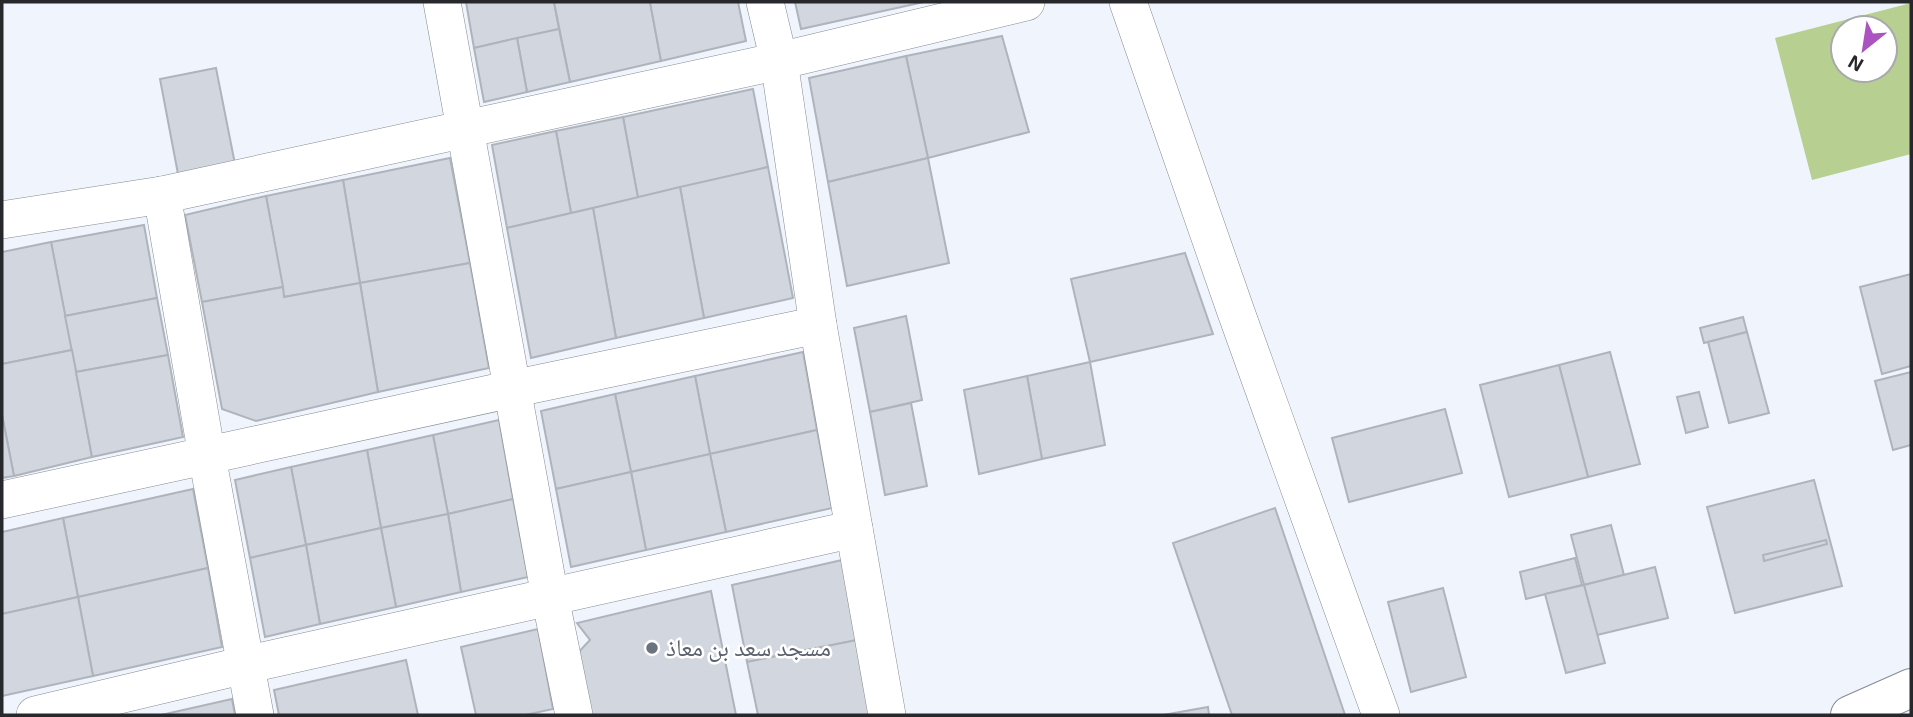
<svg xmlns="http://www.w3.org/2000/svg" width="1913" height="717" font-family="'Exo 2','Noto Naskh Arabic',sans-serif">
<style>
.green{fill:#b7cf91;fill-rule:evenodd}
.building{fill:#d2d7df;stroke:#afb4bc;stroke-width:2}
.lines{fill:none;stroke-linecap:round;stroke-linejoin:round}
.minor-casing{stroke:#868a92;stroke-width:38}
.primary-casing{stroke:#868a92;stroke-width:40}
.minor{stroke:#fff;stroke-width:37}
.primary{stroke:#fff;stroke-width:38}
.worship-dot{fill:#6b7280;stroke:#fff;stroke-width:2.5}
.labels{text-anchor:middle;stroke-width:5;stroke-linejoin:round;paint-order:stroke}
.worship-label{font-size:24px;fill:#5b616d;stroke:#fff;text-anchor:start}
</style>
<rect width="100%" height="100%" fill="#f0f5fd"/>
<path class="green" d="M1911,3V154L1812,180L1775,38ZM1843,28H1885V70H1843Z"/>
<g class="building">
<path d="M466,2H554L559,29L474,48Z"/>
<path d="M554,2H650L661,61L570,82Z"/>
<path d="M650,2H738L746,41L661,61Z"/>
<path d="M795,2H924L801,29Z"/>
<path d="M559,29L570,82L527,92L517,38Z"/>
<path d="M1002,36L1029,132L928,158L906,56Z"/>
<path d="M517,38L527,92L484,102L474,48Z"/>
<path d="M906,56L928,158L828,182L809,78Z"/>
<path d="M216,68L235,164L178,174L160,79Z"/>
<path d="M753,89L768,167L638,198L623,117Z"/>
<path d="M623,117L638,198L571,213L556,131Z"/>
<path d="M556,131L571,213L507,228L492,145Z"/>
<path d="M450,158L470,263L360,283L343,180Z"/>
<path d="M928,158L949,263L847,286L828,182Z"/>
<path d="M768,167L793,298L704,318L680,187Z"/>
<path d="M343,180L360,283L284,297L266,196Z"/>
<path d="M680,187L704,318L616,338L593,208Z"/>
<path d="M266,196L283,287L202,302L185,215Z"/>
<path d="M593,208L616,338L531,358L507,228Z"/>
<path d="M144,225L157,298L65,316L51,242Z"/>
<path d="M51,242L72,350L2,364V252Z"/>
<path d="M1185,253L1213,334L1090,362L1071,279Z"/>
<path d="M470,263L489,368L378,392L360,283Z"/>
<path d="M1911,274V366L1882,374L1860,287Z"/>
<path d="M360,283L378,392L256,421L222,409L202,302L283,287L284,297Z"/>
<path d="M157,298L168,355L76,372L65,316Z"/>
<path d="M906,316L922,400L870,412L854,328Z"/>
<path d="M1743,317L1747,332L1704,343L1700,328Z"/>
<path d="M1747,332L1769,413L1729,423L1708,342Z"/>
<path d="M72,350L92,457L14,476L2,415V364Z"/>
<path d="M803,352L817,430L710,454L695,376Z"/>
<path d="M1610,352L1640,464L1588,477L1559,365Z"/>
<path d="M168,355L183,437L92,457L76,372Z"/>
<path d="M1090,362L1105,445L1042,459L1027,376Z"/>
<path d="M1559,365L1588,477L1509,497L1480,385Z"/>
<path d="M1911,372V445L1893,450L1875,381Z"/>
<path d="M695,376L710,454L631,472L615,394Z"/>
<path d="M1027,376L1042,459L979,474L964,390Z"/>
<path d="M1699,392L1708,427L1686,433L1677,397Z"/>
<path d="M615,394L631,472L556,489L541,411Z"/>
<path d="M911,403L927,486L885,495L870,412Z"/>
<path d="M1445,409L1462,473L1349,502L1332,438Z"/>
<path d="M2,415L14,476L2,478Z"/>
<path d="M499,420L513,499L448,514L433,435Z"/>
<path d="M817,430L832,508L726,532L710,454Z"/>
<path d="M433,435L448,514L381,528L367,450Z"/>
<path d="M367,450L381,528L306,545L291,467Z"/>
<path d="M710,454L726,532L646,550L631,472Z"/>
<path d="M291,467L306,545L250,558L235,480Z"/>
<path d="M631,472L646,550L571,567L556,489Z"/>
<path d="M1814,480L1842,586L1735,613L1707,507Z"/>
<path d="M193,489L208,568L78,597L63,518Z"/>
<path d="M513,499L528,577L461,592L448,514Z"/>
<path d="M1275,508L1345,715H1232L1173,543Z"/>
<path d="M448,514L461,592L396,607L381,528Z"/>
<path d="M63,518L78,597L2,614V532Z"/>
<path d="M1611,525L1624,575L1584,585L1571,535Z"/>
<path d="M381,528L396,607L320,624L306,545Z"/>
<path d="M1826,540L1827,544L1764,561L1763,555Z"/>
<path d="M306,545L320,624L265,637L250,558Z"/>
<path d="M1575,558L1582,585L1526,599L1520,572Z"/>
<path d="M842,560L857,640L747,662L732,585Z"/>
<path d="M1655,567L1668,618L1597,635L1584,585Z"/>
<path d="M208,568L222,647L93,676L78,597Z"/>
<path d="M1584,585L1605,663L1566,673L1545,594Z"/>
<path d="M1443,588L1466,677L1411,692L1388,602Z"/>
<path d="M711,591L736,715H588L574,657L590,640L577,623Z"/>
<path d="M78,597L93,676L2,696V614Z"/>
<path d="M538,629L553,709L525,715H476L461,647Z"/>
<path d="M857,640L870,715H758L747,662Z"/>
<path d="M406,660L418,715H279L274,690Z"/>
<path d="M232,699L235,715H161Z"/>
<path d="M1208,707L1209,715H1163Z"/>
</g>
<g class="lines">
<g class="minor-casing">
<g id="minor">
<path d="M442,2L550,597L574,715"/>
<path d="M765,2L779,61L818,325L887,715"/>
<path d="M1128,2L1236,312L1381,715"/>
<path d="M162,195L207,456L255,715"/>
<path d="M2,220L162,195L779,61L1026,2"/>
<path d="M2,500L512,389L818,325"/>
<path d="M35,715L245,665L854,529"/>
</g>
</g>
<g class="primary-casing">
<path id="primary" d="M1850,715L1911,688"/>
</g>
<use href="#minor" class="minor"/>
<use href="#primary" class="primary"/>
</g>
<circle class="worship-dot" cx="652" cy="648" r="7"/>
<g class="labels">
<g class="worship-label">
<text x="666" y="656">مسجد سعد بن معاذ</text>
</g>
</g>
<rect width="1913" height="717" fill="none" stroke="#26282b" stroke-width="7"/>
<g transform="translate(1864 49) rotate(210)"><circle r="33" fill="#ffffff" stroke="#a8a9aa" stroke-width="2"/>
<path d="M0-5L12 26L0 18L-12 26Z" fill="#aa53c1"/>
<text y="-10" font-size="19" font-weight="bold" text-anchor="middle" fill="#26282b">N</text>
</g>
</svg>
